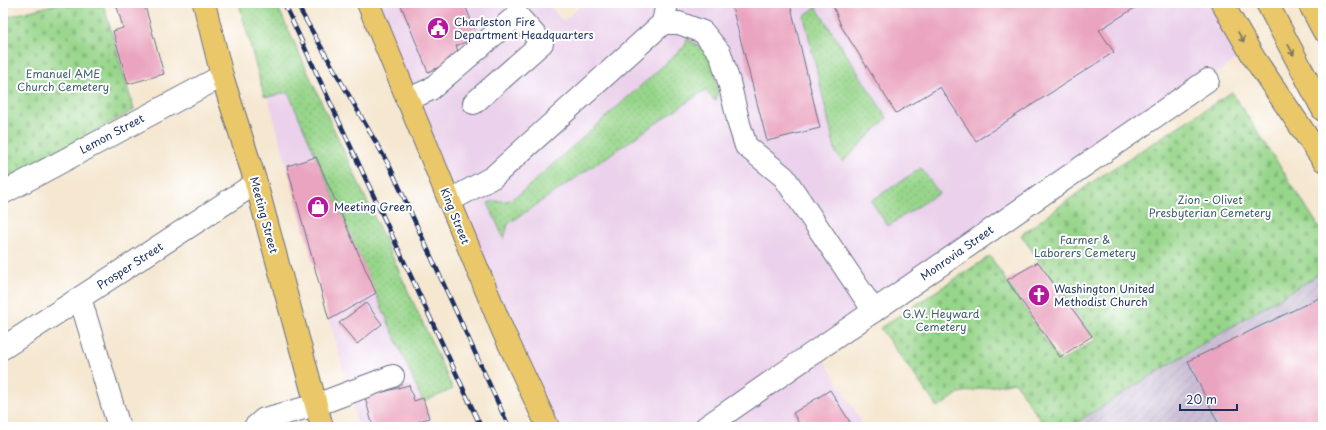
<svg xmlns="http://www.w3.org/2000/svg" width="1326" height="430" font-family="'Playpen Sans',sans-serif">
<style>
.built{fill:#ebd1eb}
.industrial{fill:url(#industrial-furrows)}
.grass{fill:url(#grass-dots);stroke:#598274}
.cemetery{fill:url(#cemetery-stones);stroke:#598274}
.building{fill:#eaa4bf}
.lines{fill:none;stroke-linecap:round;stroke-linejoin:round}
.minor-casing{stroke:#676f86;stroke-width:24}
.major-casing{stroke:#676f86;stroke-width:24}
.highway-casing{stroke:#676f86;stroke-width:24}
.minor{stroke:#fff;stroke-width:22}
.major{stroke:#eac769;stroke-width:22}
.highway{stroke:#eac769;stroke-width:22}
.rail-casing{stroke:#1b2f5e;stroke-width:4.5}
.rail{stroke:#fff;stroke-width:3;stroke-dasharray:9;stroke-linecap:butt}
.oneway{stroke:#787363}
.labels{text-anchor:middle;stroke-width:4;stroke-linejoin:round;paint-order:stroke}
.poi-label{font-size:11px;fill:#1b2f5e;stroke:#fff;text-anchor:start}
.park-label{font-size:11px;fill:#40616b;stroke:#fff}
.street-label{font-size:11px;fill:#1b2f5e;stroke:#fff}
</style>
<defs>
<pattern id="industrial-furrows" width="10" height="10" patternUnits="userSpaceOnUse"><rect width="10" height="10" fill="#cbbfd5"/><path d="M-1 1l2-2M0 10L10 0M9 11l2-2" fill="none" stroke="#aea4b9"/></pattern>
<pattern id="grass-dots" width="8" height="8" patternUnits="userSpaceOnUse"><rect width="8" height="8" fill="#97d58a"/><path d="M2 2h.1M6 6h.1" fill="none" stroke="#82b77a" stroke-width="1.8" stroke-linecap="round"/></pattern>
<pattern id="cemetery-stones" width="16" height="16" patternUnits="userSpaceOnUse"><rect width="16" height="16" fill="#97d58a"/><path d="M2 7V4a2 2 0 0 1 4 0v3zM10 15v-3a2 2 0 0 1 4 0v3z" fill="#82b77a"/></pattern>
</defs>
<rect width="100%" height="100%" fill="#fff"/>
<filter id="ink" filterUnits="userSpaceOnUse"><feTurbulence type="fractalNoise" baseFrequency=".025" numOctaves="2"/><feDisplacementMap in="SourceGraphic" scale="8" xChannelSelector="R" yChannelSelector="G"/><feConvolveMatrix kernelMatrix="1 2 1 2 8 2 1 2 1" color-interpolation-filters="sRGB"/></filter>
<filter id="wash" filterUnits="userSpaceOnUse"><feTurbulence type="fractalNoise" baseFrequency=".012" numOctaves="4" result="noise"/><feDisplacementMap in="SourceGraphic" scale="16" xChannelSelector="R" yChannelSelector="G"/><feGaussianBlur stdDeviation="0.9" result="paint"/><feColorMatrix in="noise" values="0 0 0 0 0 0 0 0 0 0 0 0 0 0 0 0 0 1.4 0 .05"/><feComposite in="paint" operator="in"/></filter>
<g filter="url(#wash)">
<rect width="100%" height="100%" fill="#f5e7d0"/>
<g class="built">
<path d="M371,3H547L563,21L584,3H1222L1249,50L1208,80L818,350L865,427H548Z"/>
<path d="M288,92L407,367L435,427H359L268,97Z"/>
</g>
<path class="industrial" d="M1323,272V427H1069L1202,344Z"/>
<g class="grass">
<path d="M239,3H276L453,389L423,402L288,92L268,97L264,96Z"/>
<path d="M816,7L887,118L843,162L836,153L804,16Z"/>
<path d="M687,39C708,50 712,56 716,80C717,88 719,93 715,101L706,91L702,92L508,224L504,239L488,203L495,201H508L521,193L685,46Z"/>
<path d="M921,168L939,193L888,226L871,201Z"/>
</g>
<g class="cemetery">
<path d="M60,3H103L134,110L3,181V18Z"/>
<path d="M1232,92L1323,233V272L1202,344L1069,427H1045L1015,382L959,393L938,408L880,328L990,256L1060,362L1095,340L1021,235L1095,180Z"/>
</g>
<g id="blocks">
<g class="building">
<path d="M116,3H153L145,6L164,74L128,84L113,31L123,28Z"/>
<path d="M400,3H464L478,37L456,46L461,58L428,72Z"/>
<path d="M748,3H790L820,128L767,141L732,7Z"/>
<path d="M832,3H1136L1138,6L1099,30L1114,52L976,141L940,87L896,113L841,26Z"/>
<path d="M316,157L376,293L329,320L287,166Z"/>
<path d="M1038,262L1092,336L1060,357L1007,280Z"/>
<path d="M1323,296V427H1220L1188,361Z"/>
<path d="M366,303L382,324L357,344L339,323Z"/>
<path d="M409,385L414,401L423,398L429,418L419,421L421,427H373L365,397Z"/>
<path d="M830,390L853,427H801L793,413Z"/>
</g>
</g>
</g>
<g filter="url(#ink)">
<use href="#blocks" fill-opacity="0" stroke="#676f86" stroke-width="1"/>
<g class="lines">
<g class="minor-casing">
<g id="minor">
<path d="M663,23L667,3"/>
<path d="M407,100L431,89L517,15L542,43L474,103"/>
<path d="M3,193L222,76"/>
<path d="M449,201L493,177L663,23H679L703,32L720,53L729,82L739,124L746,146L784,177L874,311"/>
<path d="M80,298L119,427"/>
<path d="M3,348L256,183"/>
<path d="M255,427L264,419L316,405L393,376"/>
<path d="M706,427L1208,80"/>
</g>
</g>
<g class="major-casing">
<g id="major">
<path d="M204,3L222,76L256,183L322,427"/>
<path d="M368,3L503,331L548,427"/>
</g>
</g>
<g class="highway-casing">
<g id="highway">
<path d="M1222,3L1254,58L1323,160"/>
<path d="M1267,3L1323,110"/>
<path d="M1309,3L1323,30"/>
</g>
</g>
<use href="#minor" class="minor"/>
<use href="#major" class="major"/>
<use href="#highway" class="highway"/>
<g class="rail-casing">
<g id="rail">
<path d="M284,3L481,427"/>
<path d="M296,3L390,167L509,427"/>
</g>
</g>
<use href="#rail" class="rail"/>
</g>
<defs><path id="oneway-shaft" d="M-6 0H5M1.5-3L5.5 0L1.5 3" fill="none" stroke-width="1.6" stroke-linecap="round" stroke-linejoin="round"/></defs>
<g class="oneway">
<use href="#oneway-shaft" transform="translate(1241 37) rotate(59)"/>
<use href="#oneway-shaft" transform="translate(1291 50) rotate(62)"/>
</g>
</g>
<defs>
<g id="civic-disc" transform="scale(1.15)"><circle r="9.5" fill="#b5179e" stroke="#fff"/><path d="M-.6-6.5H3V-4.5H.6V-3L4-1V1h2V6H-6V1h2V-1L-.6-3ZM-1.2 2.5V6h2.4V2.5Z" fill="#fff"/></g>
<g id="shop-disc" transform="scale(1.15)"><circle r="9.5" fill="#b5179e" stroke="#fff"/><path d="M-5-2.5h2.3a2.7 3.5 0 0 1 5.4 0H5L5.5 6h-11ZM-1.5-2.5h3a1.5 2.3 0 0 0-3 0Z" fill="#fff"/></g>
<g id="church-disc" transform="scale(1.15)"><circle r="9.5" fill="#b5179e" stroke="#fff"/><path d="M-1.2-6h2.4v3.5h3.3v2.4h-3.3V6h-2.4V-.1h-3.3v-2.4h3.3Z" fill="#fff"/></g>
</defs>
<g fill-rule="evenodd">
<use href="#civic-disc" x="438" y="28"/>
<use href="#shop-disc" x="318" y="207"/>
<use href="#church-disc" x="1039" y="295"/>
</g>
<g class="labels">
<g class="poi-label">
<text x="454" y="26">Charleston Fire<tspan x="454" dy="13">Department Headquarters</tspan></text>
<text x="334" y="211">Meeting Green</text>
<text x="1054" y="293">Washington United<tspan x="1054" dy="13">Methodist Church</tspan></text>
</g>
<g class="park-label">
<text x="63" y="78">Emanuel AME<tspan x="63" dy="13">Church Cemetery</tspan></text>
<text x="1210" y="204">Zion - Olivet<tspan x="1210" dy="13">Presbyterian Cemetery</tspan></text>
<text x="1085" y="244">Farmer &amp;<tspan x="1085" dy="13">Laborers Cemetery</tspan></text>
<text x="941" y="318">G.W. Heyward<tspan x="941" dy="13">Cemetery</tspan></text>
</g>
<g class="street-label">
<text transform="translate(112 134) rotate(-28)" y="4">Lemon Street</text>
<text transform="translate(264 215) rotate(75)" y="4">Meeting Street</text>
<text transform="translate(455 216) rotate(68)" y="4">King Street</text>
<text transform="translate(957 253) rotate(-35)" y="4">Monrovia Street</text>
<text transform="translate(130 266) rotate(-33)" y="4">Prosper Street</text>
</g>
</g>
<rect width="1326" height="430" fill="none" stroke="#fff" stroke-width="16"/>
<path d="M1180 404v6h57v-6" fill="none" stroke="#1b2f5e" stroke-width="2"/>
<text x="1186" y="404" font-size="12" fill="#1b2f5e" stroke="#ffffff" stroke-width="3" paint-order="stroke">20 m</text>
</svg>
